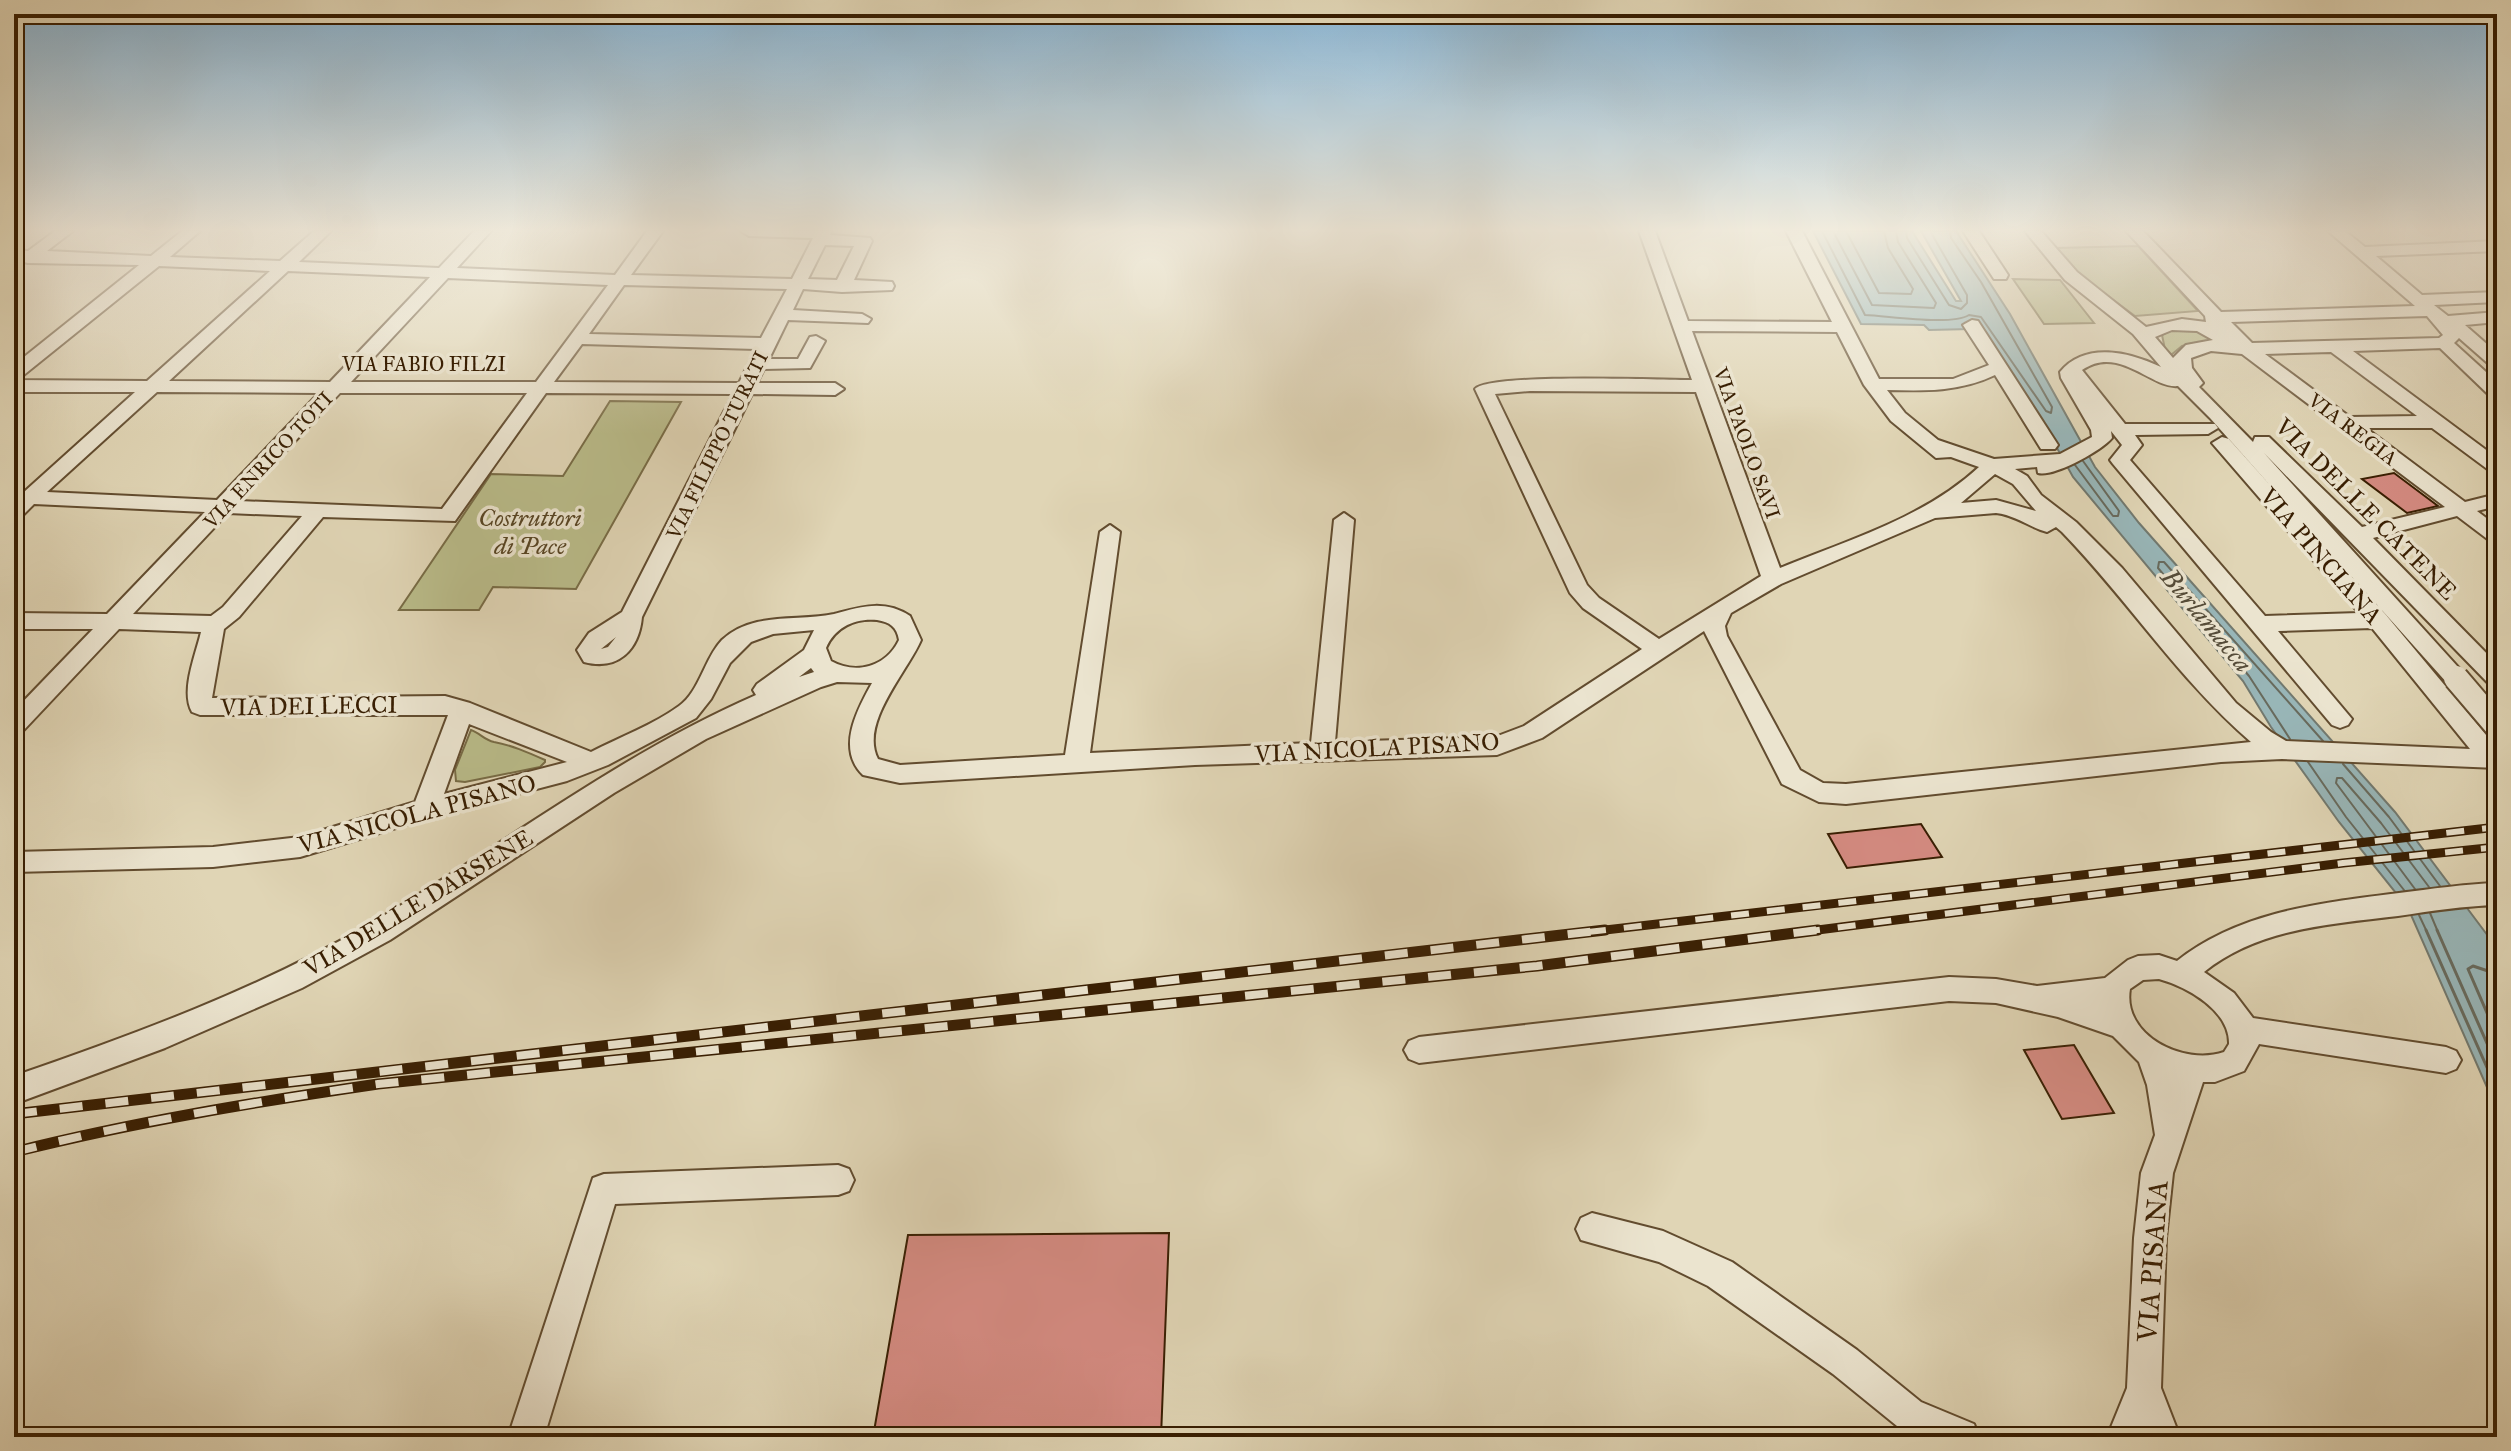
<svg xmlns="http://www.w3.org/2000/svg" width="2511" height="1451" font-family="'IM FELL Great Primer',serif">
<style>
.green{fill:#b9bb89;stroke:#786c46;stroke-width:2}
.water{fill:#98b6b8;stroke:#72796f;stroke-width:2}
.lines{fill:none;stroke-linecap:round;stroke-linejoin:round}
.shore-far1{stroke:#686a5d;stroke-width:2}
.shore{stroke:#686a5d;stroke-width:3}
.building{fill:#d58b82;stroke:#381e02;stroke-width:2}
.minor-casing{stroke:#624c2f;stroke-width:4}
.minor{fill:#ebe4cf;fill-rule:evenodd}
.rail-far1-casing{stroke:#381e02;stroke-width:9}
.rail-casing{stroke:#381e02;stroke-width:11}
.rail-far1{stroke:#ebe4cf;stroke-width:6;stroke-dasharray:18;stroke-linecap:butt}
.rail{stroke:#ebe4cf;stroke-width:8;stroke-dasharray:23;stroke-linecap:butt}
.minor-bridge-casing{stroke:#624c2f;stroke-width:28;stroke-linecap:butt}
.minor-bridge{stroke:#ebe4cf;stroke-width:24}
.labels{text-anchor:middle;stroke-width:7;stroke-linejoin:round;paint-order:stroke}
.far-street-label{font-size:20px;fill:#381e02;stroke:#ebe4cf}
.street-label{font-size:24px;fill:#381e02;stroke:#ebe4cf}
.park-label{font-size:24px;font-style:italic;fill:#584524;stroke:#ebe4cf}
.water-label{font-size:26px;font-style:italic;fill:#554c39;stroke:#ebe4cf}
.near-street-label{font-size:28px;fill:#381e02;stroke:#ebe4cf}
</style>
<rect width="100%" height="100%" fill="#e0d5b5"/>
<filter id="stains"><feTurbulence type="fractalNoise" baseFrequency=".0025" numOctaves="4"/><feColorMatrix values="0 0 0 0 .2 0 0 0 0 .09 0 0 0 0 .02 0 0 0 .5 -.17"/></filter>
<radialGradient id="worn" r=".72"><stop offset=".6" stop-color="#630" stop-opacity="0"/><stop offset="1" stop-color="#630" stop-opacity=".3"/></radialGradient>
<g class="green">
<path d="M2138,246L2198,311L2135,316L2077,273L2056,248Z"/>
<path d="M2013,279L2060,280L2094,323L2044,324Z"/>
<path d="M2173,329H2202L2212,340L2182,346L2171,355L2166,354L2162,335Z"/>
<path d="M610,401L681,402L576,589L493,587L479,610H399L491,474L563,476Z"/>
<path d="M471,730C480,733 484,740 494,742C511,745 527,752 545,760V762L540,767L465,782L456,781L455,770Z"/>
</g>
<path class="water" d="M1813,231H1912L1956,301H1961L1921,231H1956L2010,314L2095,467L2139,523L2395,812L2497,948V1110L2408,908L2339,822L2271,727L2243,681L2073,477L2041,419L1978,324L1966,323L1970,329L1929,330L1924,325L1861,324Z"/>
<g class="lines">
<g class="shore-far1">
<path d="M1822,231L1865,315C1890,316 1951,326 1969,315L1981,317L2046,411L2051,413L2052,407L1981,282L1951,238L1950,231"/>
<path d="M1833,231L1872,305L1934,308L1936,303L1898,242L1896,231"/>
<path d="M1846,231L1879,293L1911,294L1913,289L1888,248L1884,231"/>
<path d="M1906,231L1907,238L1949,305L1961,309L1967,303V295L1930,231"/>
<path d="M2075,465L2113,516H2118L2119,511L2083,461"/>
<path d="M2290,739L2249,676L2158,568L2159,562H2164L2323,741"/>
<path d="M2308,762L2346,817L2404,890"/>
<path d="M2343,764L2389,817L2440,886"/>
<path d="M2415,889L2336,783L2337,778H2342L2381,823L2429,887"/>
<path d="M2430,913L2438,932"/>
<path d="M2419,915L2427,932"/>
</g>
<g class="shore">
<path d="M2426,930L2497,1090"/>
<path d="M2437,930L2497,1066"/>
<path d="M2497,974L2473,966L2468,969L2497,1036"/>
</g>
</g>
<g class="building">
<path d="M2394,473L2438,506L2407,513L2362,479Z"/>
<path d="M1921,824L1942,857L1847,868L1828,834Z"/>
<path d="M2074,1045L2114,1113L2062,1119L2024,1050Z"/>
<path d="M1169,1233L1161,1437H873L908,1235Z"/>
</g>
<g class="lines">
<g class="minor-casing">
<g id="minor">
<path d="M55,231H73L47,251L151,256L182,231H200L170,257L280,261L314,231H331L299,262L439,268L474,231H491L457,268L615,275L647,231H663L631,275L792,279L813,238L749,236L741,231H832L830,235L870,238L872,241L854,280L892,282L894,286L892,290L842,292L803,289L793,310L862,314L871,319L868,323L788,320L769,359H798L810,337L816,336L825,341L810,368L764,369L757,383H835L844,389L835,395L752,394L642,617C639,650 618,671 584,662L577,650L589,633L622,612L733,394L546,393L455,521L323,517L239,617L224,629L212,698L445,696L470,703L591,752C620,737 653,725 679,706C700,691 704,659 722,640C753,611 797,622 834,614C861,607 884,599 910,616L921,640C908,671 859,723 878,759L900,765L1065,755L1100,532L1110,525L1120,532L1090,753L1311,743L1334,520L1344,513L1354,520L1335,742L1495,737L1524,726L1642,649L1583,608L1570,593L1475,389C1490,373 1659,380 1692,380L1639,231H1655L1688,321L1832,322L1786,231H1802L1879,379H1953L1989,365L1963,325L1972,320L1978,321L2058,445L2055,449H2041L1995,375C1959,392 1926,391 1887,390L1905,413L1938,440L1994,459L2060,454L2092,437L2091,430L2061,378L2060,372C2085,341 2130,352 2161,367L2133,334L2065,280L2025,231H2041L2077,272L2146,327L2182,319L2206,322L2205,316L2126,231H2143L2221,312L2415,306L2328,231H2345L2365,247L2497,241V251L2376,256L2422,295L2497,292V302L2434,305L2448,316L2497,312V322L2465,325L2497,353V367L2491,366L2459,338L2454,343L2497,382V398L2490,396L2440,348L2353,351L2497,458V473L2490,471L2432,428H2366L2465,502L2497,494V506L2477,511L2497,526V543L2490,541L2457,516L2373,538L2497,664V686L2489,684L2264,453L2468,678L2464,684L2456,686L2448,684L2210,418L2178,386C2152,389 2119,344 2082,370L2125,424H2215L2218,428L2208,434L2135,435L2142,445L2130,460L2265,616L2359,613L2212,443L2222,437L2229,439L2386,615L2497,748V768L2282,759L2221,762L1846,804L1819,802L1782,784L1704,631L1542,738L1497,755L1195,765L900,783L863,775C836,749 857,710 872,683L837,682L821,687L706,739L614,793L390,940L302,988L165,1048L14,1104V1076C136,1034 258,989 370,924C500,848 618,755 756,695L753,690L757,684L804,650L814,630L773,634L751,642L730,663L711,699L696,718L608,765L567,781L452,811L300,857L213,867L14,872V852L213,847L300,837L415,802L448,715H200L192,712C180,691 196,654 201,632L119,629L22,732L14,735V711L93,629H14V613L107,614L205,512L34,504L21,517L14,518V501L135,392H14V380L147,381L270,271L159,266L20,378L14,379V365L139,265L28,263L14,260V250L28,251ZM825,245L854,246L837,280L808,279ZM288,271L430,277L330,382L169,381ZM448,278L608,285L536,382H351ZM624,285L787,289L761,338L589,334ZM2427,316L2443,335L2439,338L2252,343L2231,322ZM2172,330L2197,331L2213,340L2186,345L2173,358L2155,337ZM1692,331L1837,332L1864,385L1891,421L1936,458L1951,457L1979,467C1924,518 1848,540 1780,568ZM582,344L756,349L739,383L554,382ZM2211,351L2242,354L2445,507L2362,527L2269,437H2255L2253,442L2199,387L2203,383L2192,368L2191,358ZM2331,352L2417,416L2350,417L2265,354ZM1530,391L1696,392L1761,576L1659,639L1599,598L1587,585L1495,394ZM157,392L319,393L217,500L47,492ZM340,393H527L442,509L239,501ZM2111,431L2122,445L2110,460L2113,464L2332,725L2340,728L2348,725L2352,719L2278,631L2372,628L2470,749L2286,741L2271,732L2236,703L2122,568L2076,522L2041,495L2027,476L2015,469L2037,467L2038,473C2054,477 2101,451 2112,438ZM1995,474L2013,484L2036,511L1996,500L1961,503ZM228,513L302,516L223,607L211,616L133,614ZM1996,513C2015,515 2029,527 2047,532L2056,527L2062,532C2127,599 2180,681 2251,742L1846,784L1823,783L1800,770L1727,636L1725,626L1731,613L1781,584L1935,518ZM877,620C890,622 897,627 899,640C886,667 856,675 831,661L826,648C835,627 855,618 877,620ZM616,637L608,647L601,649ZM811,668L814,672L799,677ZM469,724L567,762L444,794Z"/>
<path d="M1963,231H1979L2008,275L2006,279H1994Z"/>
<path d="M2497,883V905C2464,906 2431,911 2398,916C2332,924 2258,928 2204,972L2234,993L2253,1018L2446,1047L2456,1051L2461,1060L2456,1069L2446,1073L2259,1044L2244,1071L2215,1082H2203L2173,1173L2166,1238L2161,1388L2180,1437H2107L2127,1388L2134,1238L2141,1173L2155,1135L2147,1085L2139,1062L2113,1036L2058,1017L1996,1003L1949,1001L1419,1063L1409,1059L1404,1050L1409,1041L1419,1037L1949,977L1996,979L2037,986L2105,978L2128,960L2138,956L2159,955L2177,961C2240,911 2321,903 2399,893C2431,889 2464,884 2497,883ZM2159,979C2188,987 2230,1011 2229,1044L2224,1052C2183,1066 2122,1035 2130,989L2143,980Z"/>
<path d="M838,1165L849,1169L854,1180L849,1191L838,1195L615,1204L544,1437H508L593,1178L604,1174Z"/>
<path d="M1592,1213L1663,1231L1732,1262L1857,1350L1921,1402L1974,1424L1979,1437H1920L1897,1426L1833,1374L1708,1286L1659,1262L1581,1240L1576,1229L1581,1218Z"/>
</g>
</g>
<use href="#minor" class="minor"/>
<g class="rail-far1-casing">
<g id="rail-far1">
<path d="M1588,932L2497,827"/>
<path d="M1802,932L2343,863L2497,847"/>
</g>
</g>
<g class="rail-casing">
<g id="rail">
<path d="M14,1114L1605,930"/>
<path d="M14,1152C134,1122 255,1102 378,1084L1537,966L1818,930"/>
</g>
</g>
<use href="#rail-far1" class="rail-far1"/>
<use href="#rail" class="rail"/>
<g class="minor-bridge-casing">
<path id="minor-bridge" d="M2456,678L2497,726"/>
</g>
<use href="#minor-bridge" class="minor-bridge"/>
</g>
<linearGradient id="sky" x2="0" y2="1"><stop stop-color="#88b5d5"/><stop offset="0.53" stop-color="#f1ecde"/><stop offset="1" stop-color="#f1ecde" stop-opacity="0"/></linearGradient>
<rect width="2511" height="434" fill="url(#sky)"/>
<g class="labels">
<g class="far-street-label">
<text x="424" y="371">VIA FABIO FILZI</text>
<text transform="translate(2353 429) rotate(37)" y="7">VIA REGIA</text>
<text transform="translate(1747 443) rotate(70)" y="7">VIA PAOLO SAVI</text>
<text transform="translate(717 445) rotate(-64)" y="7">VIA FILIPPO TURATI</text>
<text transform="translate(268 460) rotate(-47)" y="7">VIA ENRICO TOTI</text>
</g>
<g class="street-label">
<text transform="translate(2366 509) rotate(45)" y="8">VIA DELLE CATENE</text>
<text transform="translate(2321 556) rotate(49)" y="8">VIA PINCIANA</text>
<text transform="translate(309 706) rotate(-1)" y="8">VIA DEI LECCI</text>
<text transform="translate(1377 748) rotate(-3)" y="8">VIA NICOLA PISANO</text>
<text transform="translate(417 814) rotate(-15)" y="8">VIA NICOLA PISANO</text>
<text transform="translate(418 903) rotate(-31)" y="8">VIA DELLE DARSENE</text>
</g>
<g class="park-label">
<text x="530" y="526">Costruttori<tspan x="530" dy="28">di Pace</tspan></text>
</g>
<g class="water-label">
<text transform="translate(2207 620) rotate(50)" y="9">Burlamacca</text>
</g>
<g class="near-street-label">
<text transform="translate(2152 1261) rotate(-86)" y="10">VIA PISANA</text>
</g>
</g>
<rect width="2511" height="1451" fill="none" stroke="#e0d5b5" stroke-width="48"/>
<rect x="16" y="16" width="2479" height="1419" fill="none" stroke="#381e02" stroke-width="4"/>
<rect x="24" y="24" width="2463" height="1403" fill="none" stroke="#381e02" stroke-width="2"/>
<rect width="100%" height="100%" filter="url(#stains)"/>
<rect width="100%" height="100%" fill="url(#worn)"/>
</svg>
